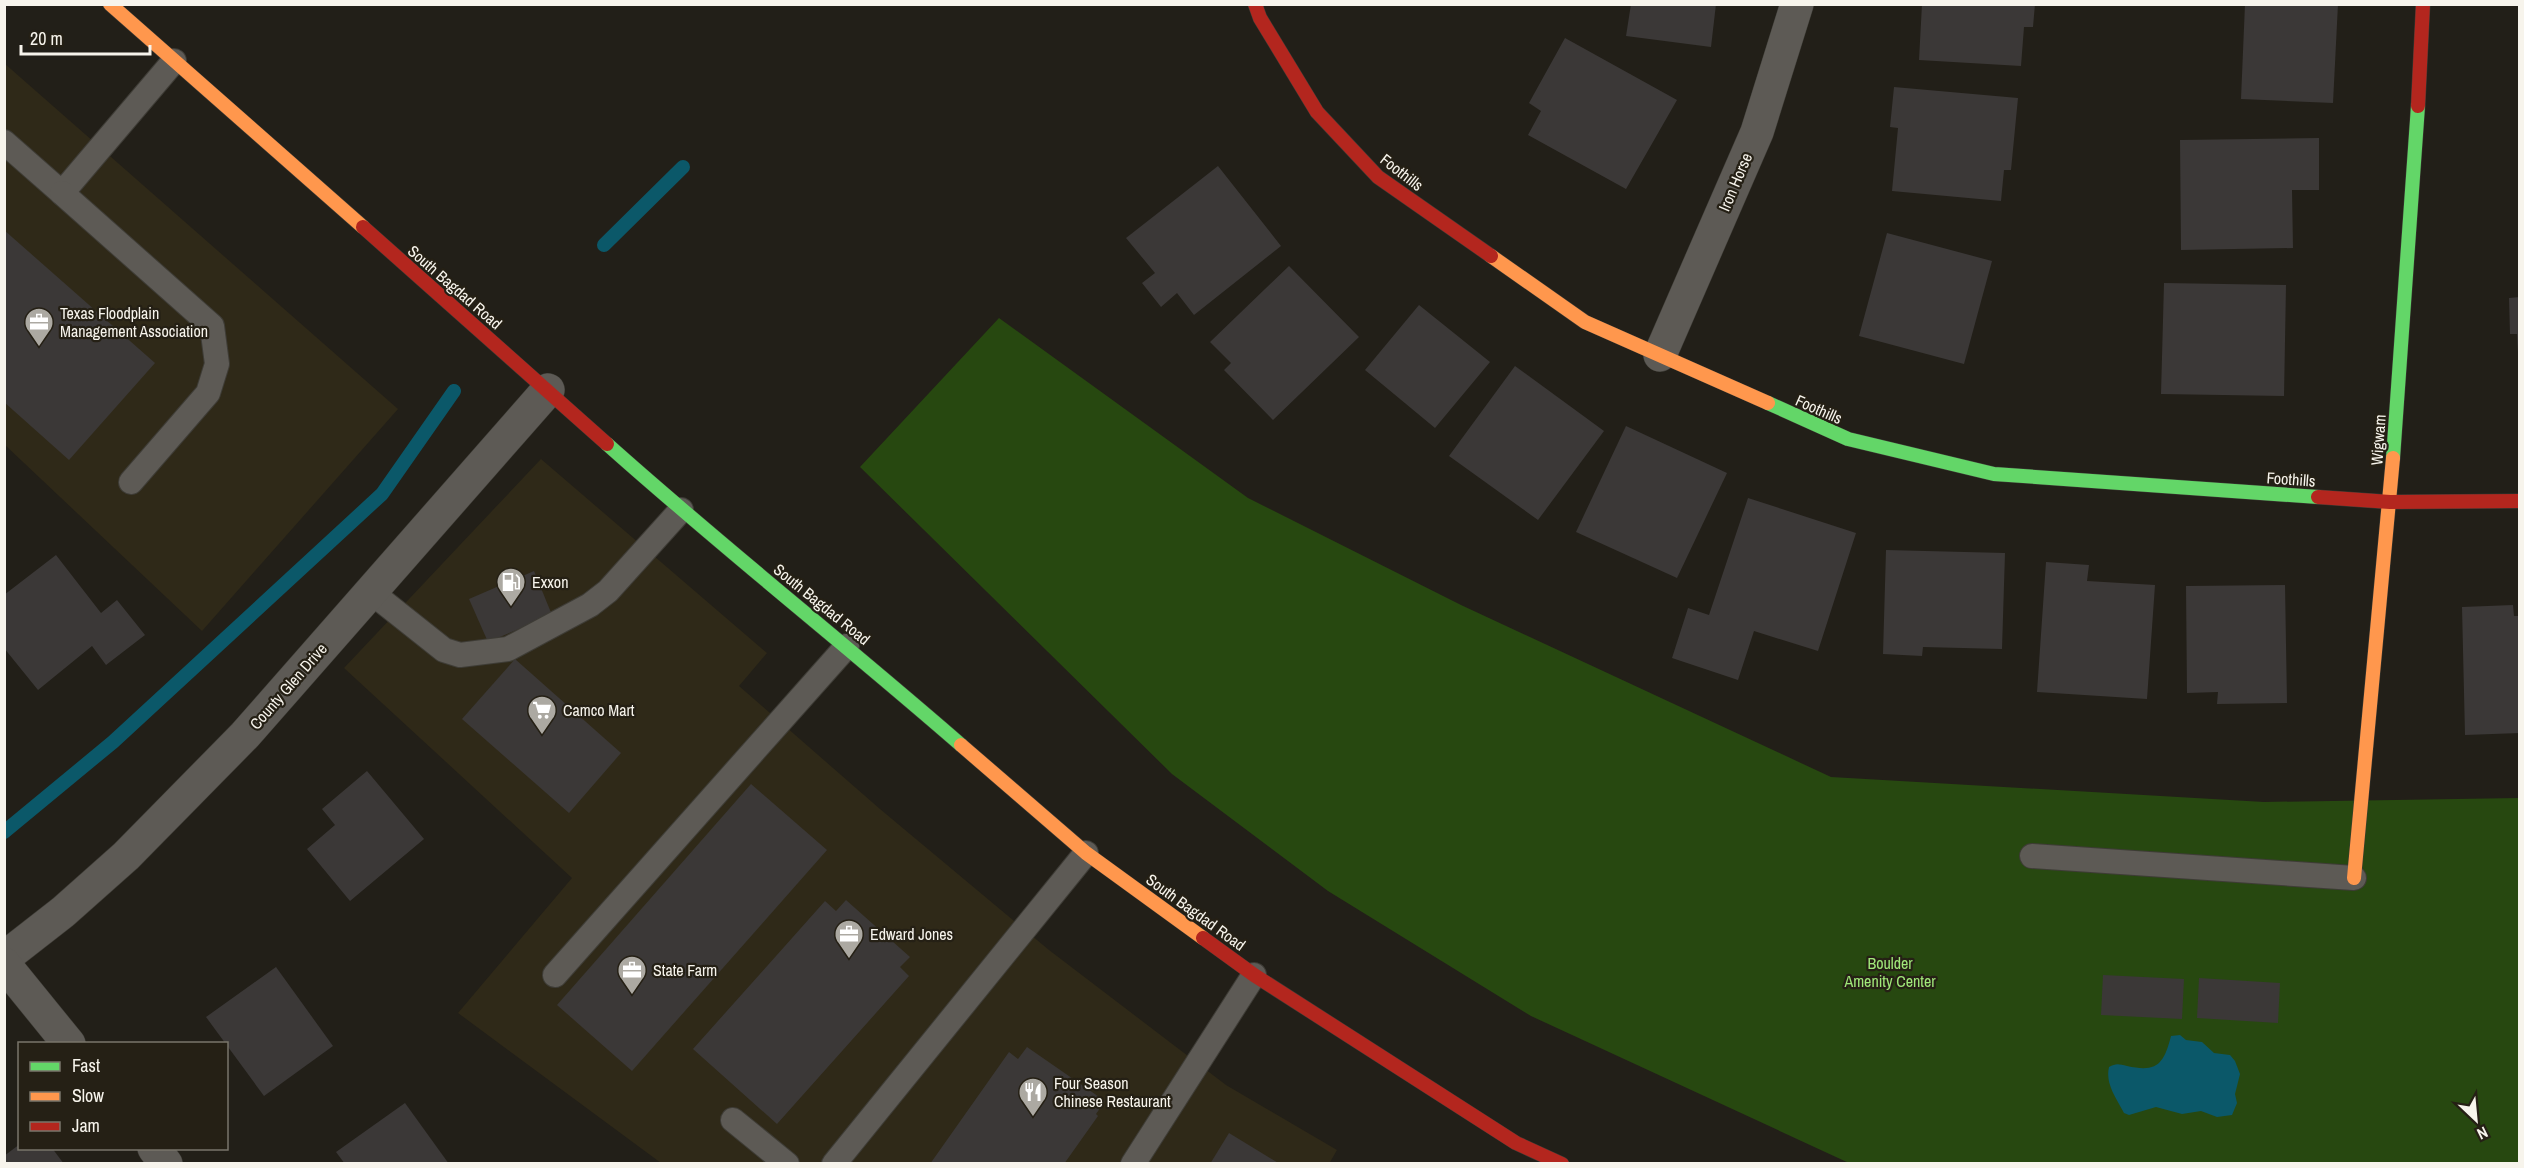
<svg xmlns="http://www.w3.org/2000/svg" width="2524" height="1168" font-family="'Archivo Narrow',sans-serif">
<style>
.built{fill:#2f2918}
.green{fill:#274810}
.water{fill:#0b5869}
.lines{fill:none;stroke-linecap:round;stroke-linejoin:round}
.stream{stroke:#0b5869;stroke-width:14}
.building{fill:#3b3837}
.lane-casing{stroke:#3e3c36;stroke-width:26}
.street-casing{stroke:#3e3c36;stroke-width:34}
.fast-casing{stroke:#3e3c36;stroke-width:15}
.slow-casing{stroke:#3e3c36;stroke-width:15}
.jam-casing{stroke:#3e3c36;stroke-width:15}
.lane{stroke:#5d5a55;stroke-width:24}
.street{stroke:#5d5a55;stroke-width:33}
.fast{stroke:#63d668;stroke-width:14}
.slow{stroke:#ff974d;stroke-width:14}
.jam{stroke:#b3261e;stroke-width:14}
.labels{text-anchor:middle;stroke-width:4.5;stroke-linejoin:round;paint-order:stroke}
.street-label{font-size:16px;fill:#f7f4ec;stroke:#252015}
.poi-label{font-size:16px;fill:#f7f4ec;stroke:#252015;text-anchor:start}
.park-label{font-size:16px;fill:#a0e779;stroke:#252015}
</style>
<rect width="100%" height="100%" fill="#221f18"/>
<g class="built">
<path d="M4,63L398,409L202,631L5,445Z"/>
<path d="M541,459L767,653L739,686L880,809L1049,950L1226,1085L1337,1150L1329,1164L661,1163L458,1013L572,878L344,668Z"/>
</g>
<path class="green" d="M999,318L1248,498L1461,605L1831,777L2264,802L2519,798V1163H1849L1531,1016L1328,891L1172,774L860,467Z"/>
<path class="water" d="M2180,1035L2186,1040L2202,1042L2214,1053L2230,1055L2235,1061L2240,1074L2235,1094L2237,1103L2232,1115L2217,1117L2201,1111L2182,1114L2156,1107L2129,1115L2124,1113C2117,1099 2105,1084 2109,1067C2116,1063 2119,1064 2127,1066C2158,1073 2164,1063 2171,1036Z"/>
<g class="lines">
<g class="stream">
<path d="M604,245L683,167"/>
<path d="M4,832L113,742L382,494L454,391"/>
</g>
</g>
<g class="building">
<path d="M1631,4H1716L1711,47L1626,36Z"/>
<path d="M1922,4H2035L2033,27H2024L2021,66L1919,60Z"/>
<path d="M2245,4H2338L2333,103L2241,99Z"/>
<path d="M1565,38L1677,100L1626,189L1528,135L1541,111L1529,103Z"/>
<path d="M1894,87L2018,98L2011,170H2004L2001,201L1892,191L1898,128L1890,127Z"/>
<path d="M2319,138V190H2292L2293,248L2181,250L2180,140Z"/>
<path d="M1218,166L1281,246L1194,315L1177,293L1161,307L1142,283L1155,273L1126,238Z"/>
<path d="M4,230L155,363L69,460L4,402Z"/>
<path d="M1887,233L1992,261L1964,364L1859,336Z"/>
<path d="M1289,266L1359,337L1273,420L1224,370L1231,363L1210,342Z"/>
<path d="M2164,283L2286,285L2284,396L2161,394Z"/>
<path d="M2520,297V353H2518L2517,334H2510L2509,298Z"/>
<path d="M1419,305L1490,362L1435,428L1365,370Z"/>
<path d="M1515,366L1604,431L1538,520L1449,456Z"/>
<path d="M1626,426L1727,473L1677,578L1576,532Z"/>
<path d="M1748,498L1856,533L1818,651L1754,631L1738,680L1672,658L1688,608L1709,615Z"/>
<path d="M1886,550L2005,553L2002,649L1923,647L1922,656L1883,654Z"/>
<path d="M56,555L101,613L117,600L145,635L106,665L92,646L38,690L4,648V595Z"/>
<path d="M2046,562L2089,565L2087,581L2155,585L2147,699L2037,692Z"/>
<path d="M534,571L552,615L488,642L469,599Z"/>
<path d="M2285,585L2287,703L2217,704L2218,692L2187,693L2186,586Z"/>
<path d="M2513,605L2514,616H2520V733L2465,735L2462,607Z"/>
<path d="M515,659L621,753L569,813L462,719Z"/>
<path d="M367,771L424,839L350,901L307,849L335,825L322,809Z"/>
<path d="M751,784L827,850L632,1071L557,1005Z"/>
<path d="M846,900L910,957L900,967L909,976L777,1124L693,1049L825,901L836,911Z"/>
<path d="M276,967L333,1046L264,1096L206,1017Z"/>
<path d="M2103,975L2184,979L2182,1019L2101,1015Z"/>
<path d="M2199,978L2280,983L2278,1023L2197,1018Z"/>
<path d="M1027,1047L1105,1101L1096,1114L1098,1116L1064,1164H930L1009,1052L1018,1059Z"/>
<path d="M405,1103L449,1164H345L336,1152Z"/>
<path d="M1229,1133L1280,1164H1210Z"/>
<path d="M20,1144V1148H52L64,1164H4V1156Z"/>
</g>
<g class="lines">
<g class="lane-casing">
<g id="lane">
<path d="M4,142L62,193L174,61"/>
<path d="M62,193L212,326L217,364L208,393L131,482"/>
<path d="M371,592L444,650L460,655L508,649L590,605L608,591L681,510"/>
<path d="M2032,856L2354,878"/>
<path d="M555,975L847,646"/>
<path d="M733,1120L787,1164"/>
<path d="M834,1164L1086,853"/>
<path d="M1133,1164L1254,975"/>
</g>
</g>
<g class="street-casing">
<g id="street">
<path d="M1660,355L1757,132L1797,4"/>
<path d="M4,958L63,912L126,856L245,735L548,390"/>
<path d="M4,964L69,1044"/>
<path d="M154,1148L166,1164"/>
</g>
</g>
<g class="fast-casing">
<g id="fast">
<path d="M1768,403L1848,439L1994,474L2318,497"/>
<path d="M607,444C722,547 844,643 961,745"/>
<path d="M2393,458L2418,106"/>
</g>
</g>
<g class="slow-casing">
<g id="slow">
<path d="M110,4L363,227"/>
<path d="M1491,256L1585,322L1768,403"/>
<path d="M961,745L1086,853L1203,938"/>
<path d="M2354,878L2393,458"/>
</g>
</g>
<g class="jam-casing">
<g id="jam">
<path d="M1255,4L1260,18L1317,112L1378,177L1491,256"/>
<path d="M2418,106L2423,4"/>
<path d="M363,227L607,444"/>
<path d="M2318,497L2390,502L2520,501"/>
<path d="M1203,938L1254,975L1516,1143L1562,1164"/>
</g>
</g>
<use href="#lane" class="lane"/>
<use href="#street" class="street"/>
<use href="#fast" class="fast"/>
<use href="#slow" class="slow"/>
<use href="#jam" class="jam"/>
</g>
<defs>
<g id="office-pin" transform="scale(1.5)"><path d="M0 17L-7.5 6A9.5 9.5 0 1 1 7.5 6Z" fill="#aca9a2" stroke="#252015"/><path d="M-6-3h4V-5.5h4V-3h4V5H-6ZM-1-4.5V-3h2v-1.5ZM-6 0V1H6V0Z" fill="#fff"/></g>
<g id="fuel-pin" transform="scale(1.5)"><path d="M0 17L-7.5 6A9.5 9.5 0 1 1 7.5 6Z" fill="#aca9a2" stroke="#252015"/><path d="M-5.5-6h7V0h2V4h1.3V-2.5L3-4.5l.8-.8L6-3V5H2.5V1h-1V6h-7ZM-4.2-4.7v3.2H.2V-4.7Z" fill="#fff"/></g>
<g id="supermarket-pin" transform="scale(1.5)"><path d="M0 17L-7.5 6A9.5 9.5 0 1 1 7.5 6Z" fill="#aca9a2" stroke="#252015"/><path d="M-6-5.5h2.5l.6 2H6L4.5 2H-2.5L-4.4-4H-6ZM-1.5 3.2a1.3 1.3 0 1 0 .1 0ZM3 3.2a1.3 1.3 0 1 0 .1 0Z" fill="#fff"/></g>
<g id="restaurant-pin" transform="scale(1.5)"><path d="M0 17L-7.5 6A9.5 9.5 0 1 1 7.5 6Z" fill="#aca9a2" stroke="#252015"/><path d="M-5-6h1v4h1v-4h1v4h1v-4h1v5L-1.5 .5V6h-2V.5L-5-1ZM5-6V6H3V1.5H1.5Q1.5-4 5-6Z" fill="#fff"/></g>
</defs>
<g fill-rule="evenodd">
<use href="#office-pin" x="39" y="322"/>
<use href="#fuel-pin" x="511" y="582"/>
<use href="#supermarket-pin" x="542" y="710"/>
<use href="#office-pin" x="849" y="934"/>
<use href="#office-pin" x="632" y="970"/>
<use href="#restaurant-pin" x="1033" y="1092"/>
</g>
<g class="labels">
<g class="street-label">
<text transform="translate(1402 172) rotate(38)" y="6">Foothills</text>
<text transform="translate(1735 182) rotate(-67)" y="6">Iron Horse</text>
<text transform="translate(455 287) rotate(41)" y="6">South Bagdad Road</text>
<text transform="translate(1819 409) rotate(24)" y="6">Foothills</text>
<text transform="translate(2378 440) rotate(-86)" y="6">Wigwam</text>
<text transform="translate(2291 479) rotate(4)" y="6">Foothills</text>
<text transform="translate(822 604) rotate(39)" y="6">South Bagdad Road</text>
<text transform="translate(288 686) rotate(-49)" y="6">County Glen Drive</text>
<text transform="translate(1196 912) rotate(36)" y="6">South Bagdad Road</text>
</g>
<g class="poi-label">
<text x="60" y="319">Texas Floodplain<tspan x="60" dy="18">Management Association</tspan></text>
<text x="532" y="588">Exxon</text>
<text x="563" y="716">Camco Mart</text>
<text x="870" y="940">Edward Jones</text>
<text x="653" y="976">State Farm</text>
<text x="1054" y="1089">Four Season<tspan x="1054" dy="18">Chinese Restaurant</tspan></text>
</g>
<g class="park-label">
<text x="1890" y="969">Boulder<tspan x="1890" dy="18">Amenity Center</tspan></text>
</g>
</g>
<rect width="2524" height="1168" fill="none" stroke="#f7f4ec" stroke-width="12"/>
<rect x="18" y="1042" width="210" height="108" fill="#252015" stroke="#79756b" stroke-width="1.5"/>
<rect x="30" y="1062" width="30" height="9" fill="#63d668" stroke="#79756b" stroke-width="1.5"/>
<text x="72" y="1072" font-size="18" fill="#f7f4ec">Fast</text>
<rect x="30" y="1092" width="30" height="9" fill="#ff974d" stroke="#79756b" stroke-width="1.5"/>
<text x="72" y="1102" font-size="18" fill="#f7f4ec">Slow</text>
<rect x="30" y="1122" width="30" height="9" fill="#b3261e" stroke="#79756b" stroke-width="1.5"/>
<text x="72" y="1132" font-size="18" fill="#f7f4ec">Jam</text>
<g transform="translate(2476 1120) rotate(154)" stroke="#252015" stroke-width="4.5" paint-order="stroke">
<path d="M0-4.5L10 22L0 15L-10 22Z" fill="#f7f4ec"/>
<text y="-9" font-size="16" font-weight="bold" text-anchor="middle" fill="#f7f4ec">N</text>
</g>
<path d="M21 45v9h129v-9" fill="none" stroke="#f7f4ec" stroke-width="3"/>
<text x="30" y="45" font-size="18" fill="#f7f4ec" stroke="#252015" stroke-width="4.5" paint-order="stroke">20 m</text>
</svg>
